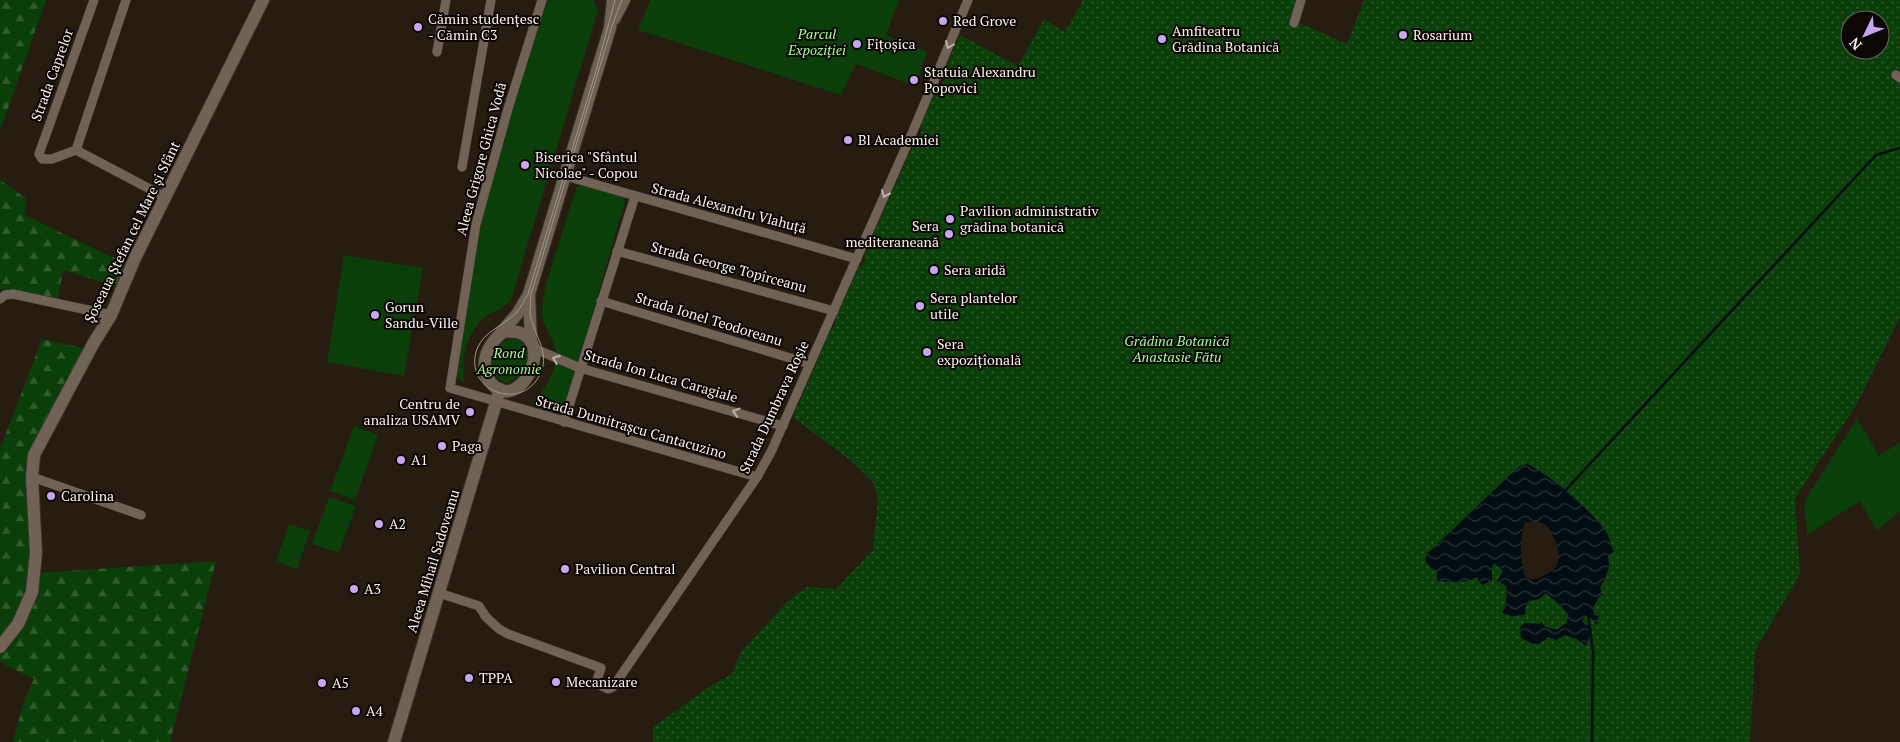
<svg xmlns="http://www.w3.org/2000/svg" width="1900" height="742" font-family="'PT Serif',serif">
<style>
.green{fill:#0b3f09}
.forest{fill:url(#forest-firs)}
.garden{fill:url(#garden-dots);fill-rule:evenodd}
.water{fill:url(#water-waves);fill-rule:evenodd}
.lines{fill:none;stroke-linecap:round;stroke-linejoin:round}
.stream{stroke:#020d13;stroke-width:2.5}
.street-casing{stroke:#3e3530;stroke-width:10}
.secondary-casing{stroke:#3e3530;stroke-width:14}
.street{stroke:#706356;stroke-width:9}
.secondary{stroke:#706356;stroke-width:12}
.tram{stroke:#a0978e;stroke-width:1}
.oneway{stroke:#bbb1a7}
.poi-dot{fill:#c6a6f0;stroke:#0c0704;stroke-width:2}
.labels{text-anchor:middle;stroke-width:4;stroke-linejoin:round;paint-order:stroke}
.poi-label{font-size:14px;fill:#f9f1ea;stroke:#0c0704;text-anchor:start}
.park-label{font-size:14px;font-style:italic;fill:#a2fa9a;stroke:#0c0704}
.street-label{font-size:14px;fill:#f9f1ea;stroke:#0c0704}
</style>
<defs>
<pattern id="forest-firs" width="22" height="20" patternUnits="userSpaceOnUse" patternTransform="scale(1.25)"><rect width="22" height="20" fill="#0b3f09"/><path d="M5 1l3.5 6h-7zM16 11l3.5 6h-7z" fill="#2f5b2d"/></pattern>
<pattern id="garden-dots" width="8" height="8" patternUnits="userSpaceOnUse" patternTransform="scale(1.25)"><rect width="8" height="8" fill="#0b3f09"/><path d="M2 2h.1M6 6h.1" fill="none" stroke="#2f5b2d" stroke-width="1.8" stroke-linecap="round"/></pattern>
<pattern id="water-waves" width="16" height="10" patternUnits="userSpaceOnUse" patternTransform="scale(1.25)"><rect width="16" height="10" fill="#020d13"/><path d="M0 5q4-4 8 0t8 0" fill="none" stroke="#283136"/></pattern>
</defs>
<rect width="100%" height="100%" fill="#261c10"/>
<g class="green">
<path d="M546,0H593L598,10L511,300C507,303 503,308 499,310C494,312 489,314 485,317C466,333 462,357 464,381L459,380L455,375L480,221Z"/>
<path d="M650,0H899L886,35L927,52L917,81L910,84L856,64L841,95L638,30Z"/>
<path d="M580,185L626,197L564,413L559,414L534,407L533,401C546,389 553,376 556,359C559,342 541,328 542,312C542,293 549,274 555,256C562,233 569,210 577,187Z"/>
<path d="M344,255L423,268L404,376L327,362Z"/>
<path d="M512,338C548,343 512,404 495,374C486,360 497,342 512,338Z"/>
<path d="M1857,418L1879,456L1900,442V511L1877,531L1860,501L1807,535L1804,502Z"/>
<path d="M354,426L378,435L355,500L330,491Z"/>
<path d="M329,497L356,506L339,553L312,544Z"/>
<path d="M289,524L310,531L297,569L276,562Z"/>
</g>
<g class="forest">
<path d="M0,0H46L0,131Z"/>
<path d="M0,180L27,199L24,215L129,265L117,287L63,270L58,299L0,289Z"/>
<path d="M42,339L84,348L27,469L35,553L31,591L0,642V449Z"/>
<path d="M216,561L170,742H13L24,700L34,679L0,662V649L37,573Z"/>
</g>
<path class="garden" d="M1083,0H1298L1293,20L1347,44L1364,0H1900V317L1857,404L1795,498L1800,574L1755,651L1750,742H653V727L709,687L732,674L741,652L786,603L807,587L836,589L873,550L878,498L872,481L850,460L793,417L831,329L835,326V320L859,266H862L865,260L864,255L916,138H918L922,130L920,127L938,85L942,84L945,78L943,73L960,35L1018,66L1044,19L1065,32ZM1850,20H1880V50H1850ZM1537,469L1588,512L1605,531L1609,567L1606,578L1601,586L1600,594L1593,608L1594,619L1589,616H1585L1582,620L1584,624L1592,628L1586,646C1576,637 1562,632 1549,637C1544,639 1543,645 1536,644C1531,644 1526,640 1521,638L1524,623L1539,624L1556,630L1567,623L1568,614L1560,605L1546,593L1539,599L1528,601L1525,609L1502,613C1510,600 1507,587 1500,575L1503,571L1494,563L1492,566V580L1437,571L1430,567Z"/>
<path class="water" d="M1528,464C1551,476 1589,509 1605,530C1609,536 1611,545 1614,552L1608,555L1609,567L1600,589L1603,595H1600L1593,608L1594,615L1599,616L1597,625L1589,616H1585L1582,620L1584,624L1592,628L1586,646L1577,639L1565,635L1556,640L1548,637C1537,648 1534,644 1521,638L1520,628L1524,623L1539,624L1542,622L1545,627L1556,630L1567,623L1568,614L1560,605L1546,593L1539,599L1528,601L1525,609L1526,612L1524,615L1512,616L1502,613L1506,606L1507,586L1497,581L1503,571L1494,563L1492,566V580L1483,585L1479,582L1477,577C1464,584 1452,582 1437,581V571L1430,567L1425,560L1427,554L1511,474L1520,466ZM1525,522H1540L1548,527L1556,542L1559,556L1556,568C1546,574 1536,583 1525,577C1520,559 1519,540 1525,522Z"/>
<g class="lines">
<g class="stream">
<path d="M1563,493L1876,155L1900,148"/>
<path d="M1588,614L1593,652L1592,742"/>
</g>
<g class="street-casing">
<g id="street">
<path d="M94,0L39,154L42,159H52L76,150L165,197"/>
<path d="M542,0L508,109L476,224L450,388L757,477"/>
<path d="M1294,23L1301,0"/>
<path d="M437,52L446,0"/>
<path d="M1896,75L1900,78"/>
<path d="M76,150L126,0"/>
<path d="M462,167L491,0"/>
<path d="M566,176L857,259"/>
<path d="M617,251L834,311"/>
<path d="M0,299L5,295L13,294L111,315"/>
<path d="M601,301L810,364"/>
<path d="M533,348L580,368L783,426"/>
<path d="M564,422L635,196"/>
<path d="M32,477L141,515"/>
<path d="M439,593L479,606L486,617L499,629L508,634L601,668L596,683L608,689L613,687L757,477L771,452L913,131L968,0"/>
</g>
</g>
<g class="secondary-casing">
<g id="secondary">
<path d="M614,19L624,0"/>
<path d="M505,331C509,332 514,331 517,332C555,340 522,409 495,387C475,370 487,342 505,331Z"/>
<path d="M500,334L518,313L529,294"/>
<path d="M531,342L529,294L610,28L613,0"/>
<path d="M0,647L18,624L32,592L36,553L32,477L34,455L93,344L111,315L135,258L263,0"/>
<path d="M394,742L500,389"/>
</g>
</g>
<use href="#street" class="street"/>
<use href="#secondary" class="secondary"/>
<path class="tram" d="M615,0L596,71L528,294C524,300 521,308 516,313C503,326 484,331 477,349C462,391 524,414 541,372C550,351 533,334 530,313C530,307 531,300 531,294L613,23L622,0"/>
</g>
<defs><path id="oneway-chevron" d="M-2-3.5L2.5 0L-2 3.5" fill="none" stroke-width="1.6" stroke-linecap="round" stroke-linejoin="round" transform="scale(1.25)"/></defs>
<g class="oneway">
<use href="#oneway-chevron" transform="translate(949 45) rotate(113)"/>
<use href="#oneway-chevron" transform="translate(885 194) rotate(114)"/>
<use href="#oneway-chevron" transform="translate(556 359) rotate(-159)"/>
<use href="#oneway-chevron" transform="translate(736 412) rotate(-164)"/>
</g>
<g class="poi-dot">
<circle cx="943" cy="21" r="5"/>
<circle cx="418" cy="27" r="5"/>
<circle cx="1403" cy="35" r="5"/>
<circle cx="1162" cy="39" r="5"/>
<circle cx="857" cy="44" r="5"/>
<circle cx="914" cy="80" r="5"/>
<circle cx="848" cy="140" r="5"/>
<circle cx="525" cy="165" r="5"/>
<circle cx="950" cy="219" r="5"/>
<circle cx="949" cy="234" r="5"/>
<circle cx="934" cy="270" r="5"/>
<circle cx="920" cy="306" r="5"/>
<circle cx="375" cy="315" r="5"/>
<circle cx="927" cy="352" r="5"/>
<circle cx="470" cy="412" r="5"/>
<circle cx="442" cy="446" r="5"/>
<circle cx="401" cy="460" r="5"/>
<circle cx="51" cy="496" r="5"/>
<circle cx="379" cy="524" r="5"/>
<circle cx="565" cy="569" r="5"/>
<circle cx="354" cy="589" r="5"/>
<circle cx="469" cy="678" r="5"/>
<circle cx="556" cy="682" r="5"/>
<circle cx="322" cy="683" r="5"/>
<circle cx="356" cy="711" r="5"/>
</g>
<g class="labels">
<g class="poi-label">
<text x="428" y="24">Cămin studențesc<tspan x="428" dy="16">- Cămin C3</tspan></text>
<text x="953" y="26">Red Grove</text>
<text x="1172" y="36">Amfiteatru<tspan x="1172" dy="16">Grădina Botanică</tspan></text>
<text x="1413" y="40">Rosarium</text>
<text x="867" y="49">Fițoșica</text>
<text x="924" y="77">Statuia Alexandru<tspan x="924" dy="16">Popovici</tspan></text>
<text x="858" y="145">Bl Academiei</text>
<text x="535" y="162">Biserica "Sfântul<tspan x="535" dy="16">Nicolae" - Copou</tspan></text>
<text x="960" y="216">Pavilion administrativ<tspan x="960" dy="16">grădina botanică</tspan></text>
<text x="939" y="231" text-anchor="end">Sera<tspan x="939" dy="16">mediteraneană</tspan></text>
<text x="944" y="275">Sera aridă</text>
<text x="930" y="303">Sera plantelor<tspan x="930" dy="16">utile</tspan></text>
<text x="385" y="312">Gorun<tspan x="385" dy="16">Sandu-Ville</tspan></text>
<text x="937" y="349">Sera<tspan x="937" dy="16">expozițîonală</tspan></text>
<text x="460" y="409" text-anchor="end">Centru de<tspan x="460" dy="16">analiza USAMV</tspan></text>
<text x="452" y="451">Paga</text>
<text x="411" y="465">A1</text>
<text x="61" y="501">Carolina</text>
<text x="389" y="529">A2</text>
<text x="575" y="574">Pavilion Central</text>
<text x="364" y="594">A3</text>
<text x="479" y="683">TPPA</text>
<text x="566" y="687">Mecanizare</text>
<text x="332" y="688">A5</text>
<text x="366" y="716">A4</text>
</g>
<g class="park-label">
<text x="817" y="39">Parcul<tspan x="817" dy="16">Expoziției</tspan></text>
<text x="1177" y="346">Grădina Botanică<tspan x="1177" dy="16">Anastasie Fătu</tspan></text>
<text x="509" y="358">Rond<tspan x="509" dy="16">Agronomie</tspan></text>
</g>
<g class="street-label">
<text transform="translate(52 75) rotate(-70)" y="5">Strada Caprelor</text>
<text transform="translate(481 159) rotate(-75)" y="5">Aleea Grigore Ghica Vodă</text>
<text transform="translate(729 208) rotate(15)" y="5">Strada Alexandru Vlahuță</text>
<text transform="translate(132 232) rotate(-64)" y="5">Șoseaua Ștefan cel Mare și Sfânt</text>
<text transform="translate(729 267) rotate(15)" y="5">Strada George Topîrceanu</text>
<text transform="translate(709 319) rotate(17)" y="5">Strada Ionel Teodoreanu</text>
<text transform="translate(661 376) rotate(16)" y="5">Strada Ion Luca Caragiale</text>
<text transform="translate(774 407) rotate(-65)" y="5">Strada Dumbrava Roșie</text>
<text transform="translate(631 427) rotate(16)" y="5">Strada Dumitrașcu Cantacuzino</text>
<text transform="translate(433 561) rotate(-73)" y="5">Aleea Mihail Sadoveanu</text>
</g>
</g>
<g transform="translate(1865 35) rotate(227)"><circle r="24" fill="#0c0704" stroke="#6b6560"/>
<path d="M0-4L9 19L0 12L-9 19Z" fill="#c6a6f0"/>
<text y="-8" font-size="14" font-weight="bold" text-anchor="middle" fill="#f9f1ea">N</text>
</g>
</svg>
